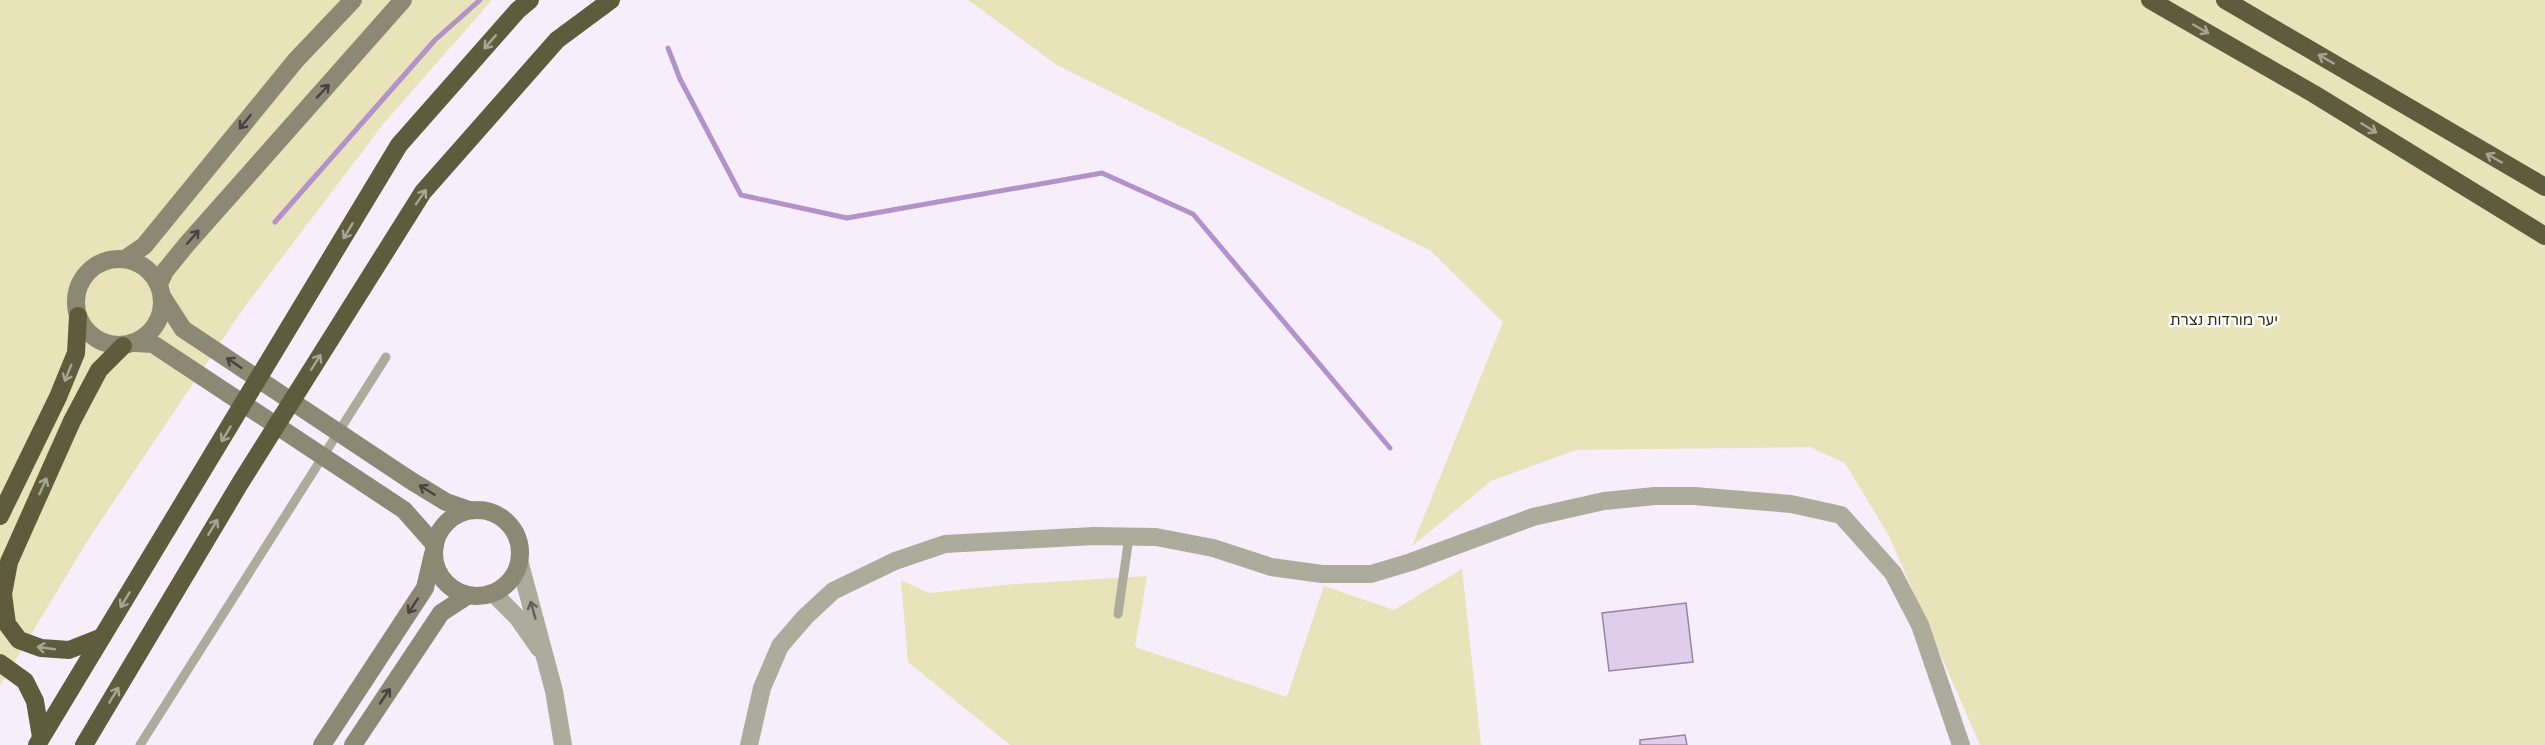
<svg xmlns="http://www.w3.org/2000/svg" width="2545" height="745" font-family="'Varela Round',Heebo,sans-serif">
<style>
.green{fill:#e8e3b8}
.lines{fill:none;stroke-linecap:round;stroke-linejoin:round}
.stream{stroke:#b391ca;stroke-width:5}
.building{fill:#e0cdec;stroke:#9685a2;stroke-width:1.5}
.lane{stroke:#acab9c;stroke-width:9}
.street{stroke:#acab9c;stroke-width:18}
.secondary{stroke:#8b8973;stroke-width:18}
.highway{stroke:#5f5c3d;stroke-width:18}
.oneway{stroke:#a7a594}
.oneway2{stroke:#484342}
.oneway3{stroke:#615d5c}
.labels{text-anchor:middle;stroke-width:5;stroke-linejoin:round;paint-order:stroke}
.park-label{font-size:15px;fill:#302d0e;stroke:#fff}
</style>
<rect width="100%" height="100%" fill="#f6eefb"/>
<g class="green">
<path d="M0,0H492L384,123L243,309L88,540L0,686Z"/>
<path d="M968,0H2545V745H1980L1889,536L1845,463L1810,447L1576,450L1491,481L1412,546L1503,322L1431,251L1057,65Z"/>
<path d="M1462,569L1481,745H1010L908,662L901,580L929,593L1015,584L1147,576L1135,647L1287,697L1324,586L1394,610Z"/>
</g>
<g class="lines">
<g class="stream">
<path d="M668,48L680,79L741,195L847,218L1102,173L1193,214L1390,448"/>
<path d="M275,222L435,40L480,0"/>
</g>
</g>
<g class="building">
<path d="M1686,603L1693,662L1609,671L1602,613Z"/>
<path d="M1685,735L1687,745H1640V740Z"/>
</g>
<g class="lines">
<g class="lane">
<path d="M1118,614L1129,537"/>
<path d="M140,745L386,357"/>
</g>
<g class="street">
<path d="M520,564L554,691L563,745"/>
<path d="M494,594L518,618L539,648"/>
<path d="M749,745L762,688L780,646L805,617L833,591L895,561L945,544L1094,536L1156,537L1213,548L1271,567L1322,574H1371L1411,562L1533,517L1604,501L1655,496H1694L1791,504L1841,515L1893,573L1920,625L1961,745"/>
</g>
<g class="secondary">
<circle cx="119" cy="302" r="43"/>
<path d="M125,259L144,246L296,60L353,0"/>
<path d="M159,284L165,271L187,244L403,0"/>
<path d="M163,298L183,329L410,480L446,502L469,510"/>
<path d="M136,343L153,344L404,510L435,545"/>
<circle cx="477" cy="553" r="43"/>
<path d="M322,745L425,588L433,554"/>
<path d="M353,745L441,613L467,596"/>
</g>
<g class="highway">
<path d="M2150,0L2314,94L2545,236"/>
<path d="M2225,0L2545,187"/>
<path d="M0,516L58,397L76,353L78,316"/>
<path d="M102,637L69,650L41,648L19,640L7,624L3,594L9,562L72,421L99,370L123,346"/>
<path d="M0,663L25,681L35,701L41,737"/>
<path d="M37,745L399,145L518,10L530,0"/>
<path d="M84,745L239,485L423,192L557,40L611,0"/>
</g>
</g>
<defs><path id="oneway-shaft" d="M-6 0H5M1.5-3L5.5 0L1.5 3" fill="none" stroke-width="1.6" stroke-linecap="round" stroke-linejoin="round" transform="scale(1.5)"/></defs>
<g class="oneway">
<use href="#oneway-shaft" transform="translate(2201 29) rotate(30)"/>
<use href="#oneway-shaft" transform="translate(490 42) rotate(131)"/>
<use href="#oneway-shaft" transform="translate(2326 59) rotate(-150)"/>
<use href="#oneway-shaft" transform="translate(2369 128) rotate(32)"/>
<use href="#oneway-shaft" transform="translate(2494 158) rotate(-150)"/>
<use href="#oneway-shaft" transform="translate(421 197) rotate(-55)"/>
<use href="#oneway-shaft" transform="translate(348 231) rotate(121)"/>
<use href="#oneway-shaft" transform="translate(316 362) rotate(-58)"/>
<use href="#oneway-shaft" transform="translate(68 373) rotate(112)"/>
<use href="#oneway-shaft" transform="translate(226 434) rotate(121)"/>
<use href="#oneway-shaft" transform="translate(43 486) rotate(-66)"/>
<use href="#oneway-shaft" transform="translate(213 527) rotate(-59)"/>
<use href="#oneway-shaft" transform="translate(125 600) rotate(121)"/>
<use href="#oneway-shaft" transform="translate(46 648) rotate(-172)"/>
<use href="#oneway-shaft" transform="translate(114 695) rotate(-59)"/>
</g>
<g class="oneway2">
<use href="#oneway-shaft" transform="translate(323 91) rotate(-47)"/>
<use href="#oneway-shaft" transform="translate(245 122) rotate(129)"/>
<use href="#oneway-shaft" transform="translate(193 237) rotate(-49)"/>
<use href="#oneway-shaft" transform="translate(234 363) rotate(-146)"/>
<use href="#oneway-shaft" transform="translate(427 490) rotate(-148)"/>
<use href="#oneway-shaft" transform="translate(413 606) rotate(123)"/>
<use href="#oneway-shaft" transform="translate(385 696) rotate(-56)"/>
</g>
<use class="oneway3" href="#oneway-shaft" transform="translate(533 610) rotate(-106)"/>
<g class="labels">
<g class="park-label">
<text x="2224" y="325">יער מורדות נצרת</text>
</g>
</g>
</svg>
